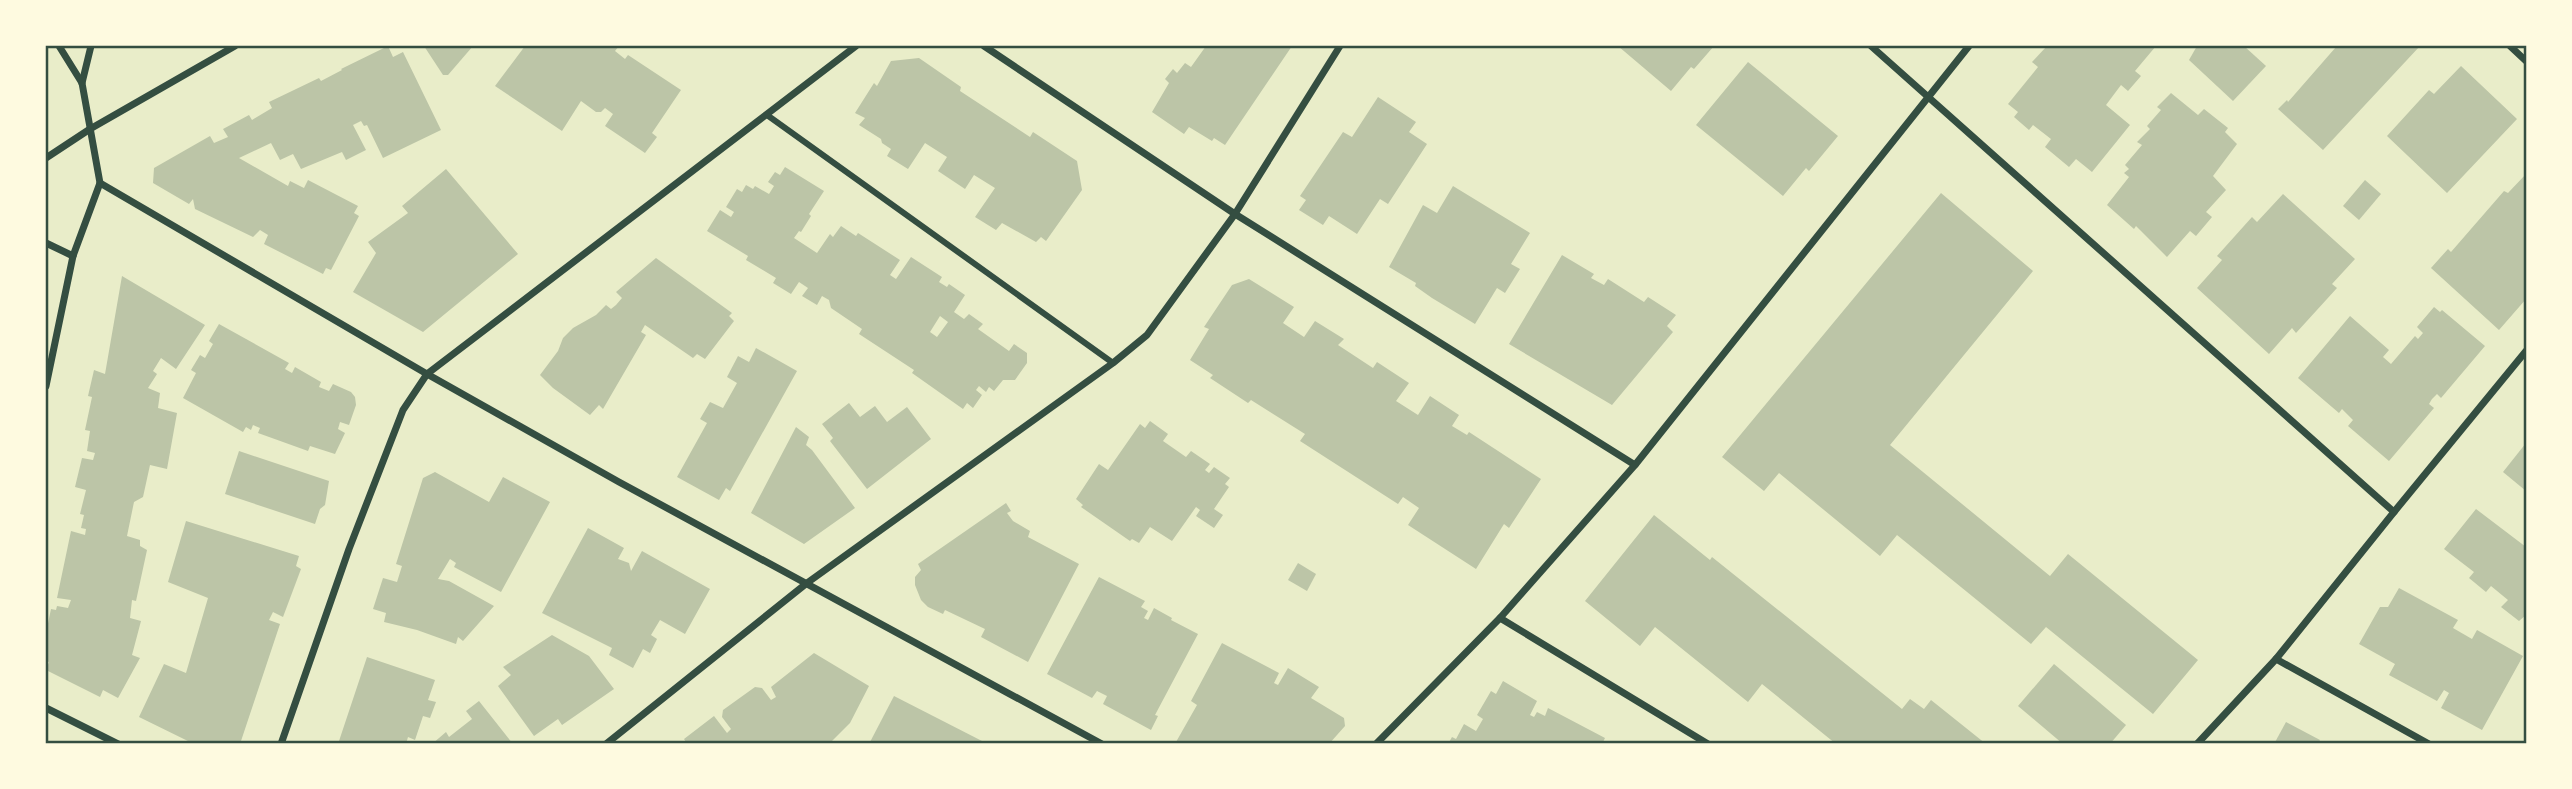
<svg xmlns="http://www.w3.org/2000/svg" width="2572" height="789" font-family="'Nunito Sans',sans-serif">
<style>
.building{fill:#bcc5a7;fill-rule:evenodd}
.lines{fill:none;stroke-linecap:round;stroke-linejoin:round}
.pedestrian{stroke:#344e41;stroke-width:6}
.minor{stroke:#344e41;stroke-width:7}
.neatline{fill:none;stroke:#344e41;stroke-width:2.5}
</style>
<rect width="100%" height="100%" fill="#e9edc9"/>
<g class="building">
<path d="M388,46L393,57L403,52L441,130L383,158L367,125L364,126L361,121L353,125L366,150L346,160L342,152L301,169L293,154L280,160L271,143L239,158L288,186L290,181L304,188L308,180L358,206L354,213L359,216L331,270L326,268L323,274L264,244L268,235L260,230L253,237L195,209L193,199L189,204L153,183L154,168L210,136L214,143L228,137L223,129L249,115L252,120L272,108L269,102L319,78L321,81L342,70L341,69Z"/>
<path d="M424,46H473L448,75H443Z"/>
<path d="M525,46H619L615,51L625,59L628,55L681,90L652,133L657,137L645,153L605,126L613,114L605,108L601,112H596L581,101L562,131L495,86Z"/>
<path d="M1206,46H1292L1225,145L1214,138L1212,141L1189,127L1184,134L1152,112L1169,83L1165,79L1173,69L1177,73L1185,63L1191,67Z"/>
<path d="M1618,46H1714L1694,69L1691,67L1671,91Z"/>
<path d="M2047,46H2156L2135,71L2141,76L2128,91L2121,85L2106,105L2130,125L2092,172L2076,159L2069,167L2045,147L2051,139L2033,125L2029,130L2014,117L2018,112L2008,104L2038,67L2032,62Z"/>
<path d="M2197,46H2244L2266,66L2233,101L2189,60Z"/>
<path d="M2340,46H2420L2323,150L2278,109L2287,100L2288,102L2336,47L2338,48Z"/>
<path d="M919,58L961,87L960,91L1030,137L1033,132L1077,161L1082,190L1046,241L1041,237L1036,242L1002,223L996,230L975,217L995,188L974,175L965,189L938,171L947,157L925,143L908,169L887,156L891,149L882,143L881,139L859,125L865,118L855,113L874,83L877,86L891,61Z"/>
<path d="M1748,62L1838,136L1809,171L1806,168L1783,196L1696,125Z"/>
<path d="M2461,66L2517,119L2447,193L2387,136L2429,90L2434,94Z"/>
<path d="M2171,93L2198,115L2204,109L2228,128L2225,132L2237,144L2213,176L2226,190L2206,212L2212,217L2196,236L2190,231L2167,257L2136,226L2134,229L2107,205L2129,177L2124,173L2129,169L2125,165L2142,145L2137,142L2150,129L2147,126L2161,110L2157,107Z"/>
<path d="M1378,97L1416,122L1409,132L1427,144L1388,204L1380,199L1357,234L1329,216L1323,225L1299,210L1306,200L1300,196L1343,132L1352,137Z"/>
<path d="M785,167L824,191L809,214L811,216L801,232L799,231L794,238L817,253L830,234L833,237L841,226L856,236L858,233L900,260L890,275L896,279L911,257L942,277L939,282L947,287L949,284L965,295L954,312L964,319L969,314L983,324L978,329L1009,351L1014,344L1027,353V363L1015,380H1003L994,391L989,387L986,392L979,386L976,390L982,395L973,408L967,403L963,409L912,373L914,370L859,334L862,329L831,308L829,300L822,296L817,305L802,296L808,288L799,282L791,294L773,283L776,278L746,260L748,256L707,231L720,210L731,217L734,212L726,207L737,189L742,192L746,185L753,189L755,186L769,194L774,186L768,182L775,172L780,175ZM940,316L948,322L937,337L930,332Z"/>
<path d="M446,169L518,254L423,332L353,292L376,253L368,242L408,213L402,206Z"/>
<path d="M2526,174V299L2499,330L2431,268L2448,249L2451,252L2504,191L2508,193Z"/>
<path d="M2365,180L2381,194L2359,220L2343,206Z"/>
<path d="M1453,186L1530,233L1511,264L1520,269L1505,293L1497,288L1475,324L1432,298L1415,286L1416,283L1389,267L1423,205L1437,213Z"/>
<path d="M1941,193L2033,271L1890,445L2050,576L2068,554L2198,660L2153,714L2046,627L2031,644L1897,535L1880,556L1779,473L1764,491L1722,457Z"/>
<path d="M2283,194L2355,259L2332,284L2337,288L2296,333L2292,328L2269,354L2197,288L2222,260L2217,256L2252,217L2257,222Z"/>
<path d="M1562,255L1594,274L1591,278L1604,285L1608,279L1644,302L1648,297L1676,315L1667,326L1673,332L1612,405L1509,344Z"/>
<path d="M656,258L732,313L729,316L734,321L705,359L697,354L693,358L645,325L641,332L646,335L603,409L599,405L590,415L553,388L540,375L558,351L563,338L573,328L596,315L606,305L611,309L616,305L622,298L616,292Z"/>
<path d="M122,276L205,325L176,369L161,358L153,371L157,374L148,388L160,393L158,408L177,413L167,469L150,465L143,497L134,502L127,536L140,540V546L147,550L136,601L132,600L130,618L141,621L132,655L140,658L118,698L103,690L100,697L46,670L49,662L46,661V633L51,609L56,610L57,606L68,608L71,600L57,598L71,531L85,535L86,529L81,528L84,515L80,514L86,490L75,487L82,458L93,460L95,453L87,451L90,431L85,430L92,397L88,396L94,370L105,374Z"/>
<path d="M1249,279L1294,307L1283,323L1304,337L1315,321L1344,339L1338,345L1373,368L1377,362L1409,383L1396,401L1418,415L1430,396L1459,415L1452,426L1467,435L1469,432L1541,479L1509,528L1504,524L1476,569L1408,525L1419,508L1403,497L1398,504L1300,441L1305,434L1251,400L1248,403L1210,378L1213,375L1190,360L1209,329L1204,327L1232,285Z"/>
<path d="M2434,307L2440,312L2442,310L2485,346L2441,398L2437,394L2432,399L2429,404L2434,408L2389,461L2348,426L2353,420L2342,409L2339,413L2298,378L2350,316L2389,350L2383,357L2391,364L2415,336L2418,339L2423,333L2417,327Z"/>
<path d="M219,324L289,363L285,369L292,373L295,367L321,382L319,387L329,391L333,384L351,392L355,397L356,405L349,425L340,422L338,429L345,433L335,454L310,446L308,451L258,433L260,428L253,425L251,430L246,427L243,432L183,398L196,373L191,370L200,355L205,358L213,344L209,341Z"/>
<path d="M756,348L797,371L730,491L726,488L719,500L677,477L707,423L700,419L710,402L723,408L737,383L727,377L738,356L749,362Z"/>
<path d="M849,403L860,417L875,406L887,422L907,407L931,439L867,489L830,441L833,438L822,424Z"/>
<path d="M1150,421L1168,434L1163,441L1186,457L1191,451L1210,464L1205,470L1209,473L1214,467L1230,478L1225,484L1229,487L1214,509L1223,515L1214,528L1196,516L1200,510L1196,507L1172,541L1150,527L1139,543L1132,539L1130,541L1081,507L1083,505L1076,499L1099,464L1108,470L1140,424L1145,428Z"/>
<path d="M796,427L809,437L806,445L812,450L855,508L804,544L751,513Z"/>
<path d="M2526,443V491L2503,472Z"/>
<path d="M239,451L329,481L325,505L320,509L315,524L225,494Z"/>
<path d="M435,472L489,502L503,477L550,502L501,592L454,567L456,563L450,559L438,579L449,581L494,606L463,641L458,637L456,644L417,630L384,622L386,613L373,609L383,578L397,582L402,566L396,564L423,478Z"/>
<path d="M1006,503L1011,511L1007,513L1013,521L1030,531L1028,537L1079,564L1028,662L981,637L985,629L945,610L943,614L928,607L921,600L915,585V577L921,570L918,564Z"/>
<path d="M2476,509L2526,547V615L2519,621L2501,607L2508,600L2491,586L2486,592L2469,578L2474,572L2444,549Z"/>
<path d="M1654,515L1710,560L1712,557L1902,709L1910,699L1924,709L1931,700L1986,744H1836L1762,684L1748,702L1655,627L1640,646L1585,601Z"/>
<path d="M186,521L299,556L296,566L301,569L283,617L273,612L269,620L280,624L240,744H194L139,717L164,664L186,673L208,598L168,582Z"/>
<path d="M588,528L624,548L618,559L629,563L631,571L642,551L710,589L685,634L660,620L651,635L657,639L650,653L643,649L633,668L609,655L612,648L542,613Z"/>
<path d="M1298,563L1316,574L1307,591L1288,580Z"/>
<path d="M1099,577L1145,601L1141,607L1148,611L1144,618L1148,620L1154,608L1172,618L1171,620L1198,634L1155,715L1158,716L1151,730L1103,704L1107,696L1097,691L1092,698L1047,674Z"/>
<path d="M2399,588L2458,620L2453,628L2472,639L2477,630L2523,656L2482,730L2441,708L2449,693L2444,690L2437,701L2389,675L2395,664L2359,644L2380,607H2388Z"/>
<path d="M552,635L589,656L614,689L562,725L558,719L534,736L498,686L511,675L503,667Z"/>
<path d="M1222,643L1279,673L1274,683L1278,685L1288,668L1319,687L1311,698L1344,718L1345,726L1329,744L1176,742L1197,705L1191,701Z"/>
<path d="M814,653L869,686L850,723L829,744H687L684,739L714,716L727,733L731,729L722,717L723,710L755,687L762,688L771,700L776,697L771,687Z"/>
<path d="M367,657L435,680L428,700L436,702L430,718L423,716L415,740L408,737L406,744H338Z"/>
<path d="M2054,664L2126,725L2110,744H2063L2018,706Z"/>
<path d="M1503,681L1537,701L1530,715L1534,717L1537,712L1545,716L1548,708L1605,738L1602,744H1448L1452,737L1456,739L1464,724L1476,731L1483,719L1477,715L1491,691L1496,694Z"/>
<path d="M894,696L982,741L980,744H869Z"/>
<path d="M479,701L513,744H432L446,732L449,737L472,719L466,711Z"/>
<path d="M2286,722L2320,740L2318,744H2274Z"/>
</g>
<g class="lines">
<path class="pedestrian" d="M767,115L1113,363"/>
<g class="minor">
<path d="M984,46L1235,214L1635,465"/>
<path d="M1871,46L2394,512"/>
<path d="M2510,46L2526,61"/>
<path d="M82,83L91,46"/>
<path d="M46,158L90,129L235,46"/>
<path d="M100,183L427,374L619,482L1102,744"/>
<path d="M46,243L73,256"/>
<path d="M46,386L73,256L100,183L82,83L59,46"/>
<path d="M1500,618L1708,744"/>
<path d="M2276,659L2429,744"/>
<path d="M46,708L118,744"/>
<path d="M281,744L349,549L403,410L427,374L856,46"/>
<path d="M606,744L807,583L1113,363L1147,335L1235,214L1340,46"/>
<path d="M1376,744L1500,618L1635,465L1969,46"/>
<path d="M2197,744L2276,659L2394,512L2526,351"/>
</g>
</g>
<rect width="2572" height="789" fill="none" stroke="#fefae0" stroke-width="94"/>
<rect x="47" y="47" width="2478" height="695" class="neatline"/>
</svg>
